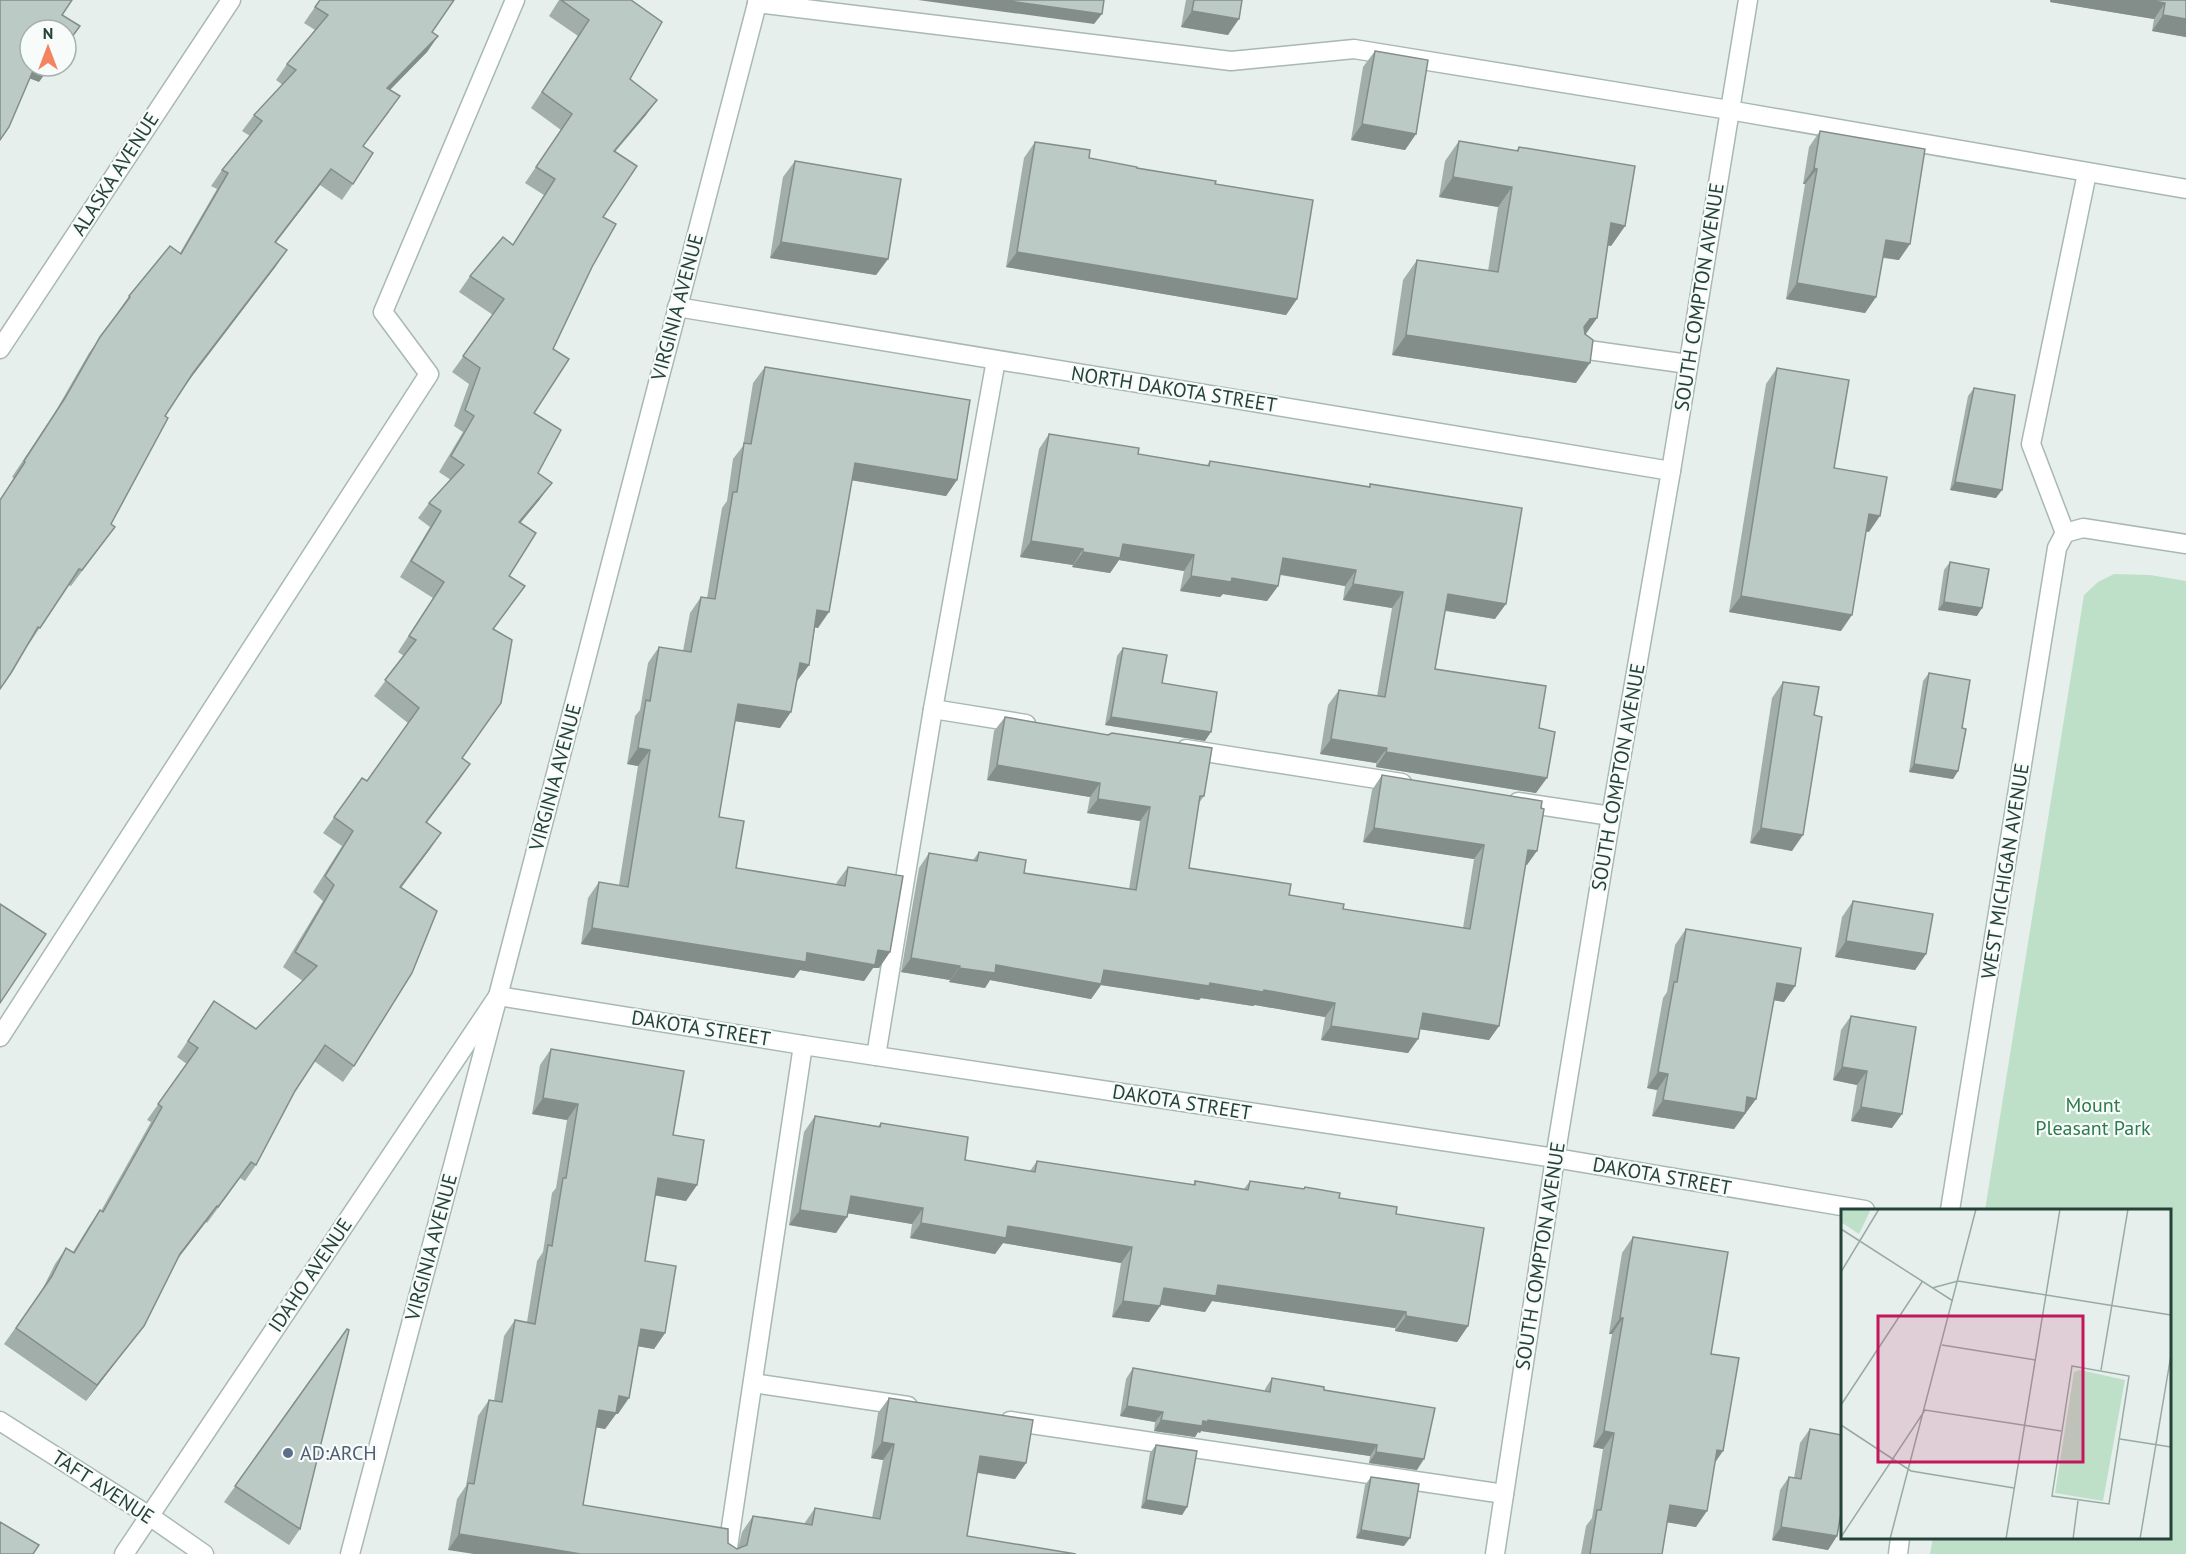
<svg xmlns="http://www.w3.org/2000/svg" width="2186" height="1554" font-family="'PT Sans',sans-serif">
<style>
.green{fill:#bfe0c8}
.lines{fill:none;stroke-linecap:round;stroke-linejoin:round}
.service-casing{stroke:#a8b8b2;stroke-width:21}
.minor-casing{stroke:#a8b8b2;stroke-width:21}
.tertiary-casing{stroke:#a8b8b2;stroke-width:21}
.service{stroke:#fff;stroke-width:18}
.minor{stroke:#fff;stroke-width:18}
.tertiary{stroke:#fff;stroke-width:18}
.wall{fill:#a1aea9}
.shaded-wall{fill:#838d89}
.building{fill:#bbcac4;stroke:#838d89;stroke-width:1.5}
.service-dot{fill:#5c6f8a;stroke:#f7fbf9;stroke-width:2}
.labels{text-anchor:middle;stroke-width:4.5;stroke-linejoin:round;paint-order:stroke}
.street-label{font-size:20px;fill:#24423a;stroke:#f7fbf9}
.park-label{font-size:20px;fill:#2d7a4b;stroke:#f7fbf9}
.service-label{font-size:20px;fill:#4e5e75;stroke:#f7fbf9;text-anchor:start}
.inset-road{fill:none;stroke:#98aaa4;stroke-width:1.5}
.view{fill:#c2185b;fill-opacity:0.15;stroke:#c2185b;stroke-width:3}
.inset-edge{fill:none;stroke:#24423a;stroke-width:3}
</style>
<rect width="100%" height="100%" fill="#e6efeb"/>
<path class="green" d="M2114,574L2150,575L2186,581V1554H1930L1933,1538H2170V1210H1985L2084,595L2098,582Z"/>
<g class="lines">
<g class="service-casing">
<g id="service">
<path d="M757,3L1231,61L1354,49L1729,110L2186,189"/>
<path d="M1581,349L1688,364"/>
<path d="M2065,533L2031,444L2087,173"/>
<path d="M933,709L1026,724"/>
<path d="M1186,749L1402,783"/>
<path d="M1518,802L1611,816"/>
<path d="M0,1037L429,374L383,312L515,0"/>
<path d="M876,1056L933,709L996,360"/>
<path d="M753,1383L908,1406"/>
<path d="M1010,1421L1504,1494"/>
<path d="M727,1554L803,1045"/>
</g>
</g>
<g class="minor-casing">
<g id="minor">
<path d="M677,307L1671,471"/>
<path d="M0,349L231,0"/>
<path d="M1950,1210L2057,548L2065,533L2083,528L2186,544"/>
<path d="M0,1421L148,1515L204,1554"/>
<path d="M124,1554L498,996L803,1045L1555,1158L1865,1210"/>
<path d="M1495,1554L1555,1158L1611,816L1671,471L1748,0"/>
<path d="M1898,1554L1900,1538"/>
</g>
</g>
<g class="tertiary-casing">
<path id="tertiary" d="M350,1554L498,996L758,0"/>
</g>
<use href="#service" class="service"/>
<use href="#minor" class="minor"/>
<use href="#tertiary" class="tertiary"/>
</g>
<g class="wall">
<path d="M559,0H631L630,79L646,115L615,152L603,217L592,267L553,349L534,413L538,473L540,499L520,523L509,576L494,629L462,758L470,764L426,823L430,849L401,888L354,1066L343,1082L314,1061L295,1091L256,1165L245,1181L240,1178L207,1223L206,1222L178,1258L132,1341L86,1401L4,1344L41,1292L55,1264L66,1248L73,1252L89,1226L100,1210L101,1211L151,1122L147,1120L187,1064L177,1057L214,1001L256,1029L303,981L283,967L323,901L313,892L342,846L323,833L362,778L367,781L408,723L374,696L404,656L398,652L433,598L400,577L430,527L418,518L429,503L451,480L439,472L463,432L454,426L469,384L452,372L493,315L459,292L470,276L513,244L544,195L525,183L561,130L531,108L578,36L549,16Z"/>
<path d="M1186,0H1242L1228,35L1181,27Z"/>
<path d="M2050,0H2186V37L2152,31L2154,19L2050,2Z"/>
<path d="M315,7L432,32L438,36L427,52L390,90L389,112L363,146L353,184L342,200L320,185L276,242V266L187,383L165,416L111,524L115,527L71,586L68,585L29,644L28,643L14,478L12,477L54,414L89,353L119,312H118L129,296L180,253L217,189L211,186L222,170L250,136L242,131L254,115L283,85L276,80L287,64L315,30L304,23Z"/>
<path d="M1375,51L1416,134L1405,150L1351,140L1363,67Z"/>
<path d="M1820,131L1899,260L1883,258L1876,297L1865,313L1786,299L1805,184H1803L1809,147Z"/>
<path d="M1459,141L1516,151L1519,147L1625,226L1611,246L1608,245L1597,318L1585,334L1576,383L1392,355L1403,280L1417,260L1488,271L1498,207L1439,197L1445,161Z"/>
<path d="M1035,142L1089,158L1215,184L1297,299L1286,315L1006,267L1024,158Z"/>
<path d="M795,161L888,259L876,275L770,258L783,177Z"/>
<path d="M765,367L957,480L946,496L852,480L818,628L815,627L809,665L797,680L780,728L735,721L719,817L736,868L836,885L837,882L848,867L890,952L879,968H873L864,981L800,970L794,978L581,944L588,898L599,882L619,885L638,766L627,764L635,716L640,710L648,663L659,647L683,651L690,613L701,597L707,598L722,508L727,501L733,459L743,446L753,383Z"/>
<path d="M1777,368L1834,468L1869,532L1866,531L1841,631L1729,612L1766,384Z"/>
<path d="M1974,388L1996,498L1950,490L1968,396Z"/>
<path d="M1049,434L1138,454L1207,465L1210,461L1369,487L1370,484L1495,619L1445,611L1435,669L1539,728L1536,793L1376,767V763L1320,754L1328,705L1339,690L1377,696L1392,608L1343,600L1345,586L1280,575L1278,586L1267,601L1223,594L1220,597L1180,591L1184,571L1119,560L1110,573L1072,567L1073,565L1020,557L1039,449Z"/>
<path d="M1950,562L1977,616L1938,610L1944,570Z"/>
<path d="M1123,648L1162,683L1205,741L1105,725L1117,656Z"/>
<path d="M1929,673L1962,728L1958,771L1953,779L1909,772L1923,681Z"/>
<path d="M1783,682L1792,851L1750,843L1772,698Z"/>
<path d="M1005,717L1204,796L1199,803L1189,868L1343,909L1463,928L1474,859L1363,842L1372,790L1382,775L1527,865H1525L1499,1026L1489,1040L1420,1029L1418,1039L1408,1053L1321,1040L1325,1017L1255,1005L1253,1006L1201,998L1199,1000L1101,985L1091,999L990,980L985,988L949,982L950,980L901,972L919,868L929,853L973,860L979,852L1024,873L1129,889L1140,821L1087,813L1090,797L987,780L994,731Z"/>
<path d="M1853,901L1926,954L1915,970L1835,957L1842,917Z"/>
<path d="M1686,929L1795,986L1784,1002L1774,1000L1756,1099L1734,1129L1652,1116L1657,1090L1647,1088L1663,998L1667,992L1675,945Z"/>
<path d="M1851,1016L1892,1128L1851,1121L1857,1085L1833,1080L1841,1030Z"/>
<path d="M551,1049L673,1135L697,1185L686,1201L655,1195L645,1261L665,1333L654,1349L638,1346L618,1414H616L605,1429L596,1427L583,1505L728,1543L737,1549H738L742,1532L753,1516L804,1524L815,1508L872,1518L883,1460L871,1458L878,1413L889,1398L1026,1463L1015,1479L977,1473L967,1536L1076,1554L448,1550L457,1499L466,1486L478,1416L489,1400L494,1401L504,1336L515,1320L527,1322L537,1261L543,1252L552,1193L556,1188L567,1120L532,1114L540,1065Z"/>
<path d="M815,1116L878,1126L881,1123L965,1160L1030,1171L1037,1161L1193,1185L1195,1181L1244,1189L1250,1181L1303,1189L1305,1187L1339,1198L1396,1214L1468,1326L1457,1342L1395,1331V1328L1212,1301L1205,1312L1161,1305L1149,1322L1112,1317L1121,1263L1003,1243L995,1254L910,1238L912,1224L848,1213L836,1233L789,1225L804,1132Z"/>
<path d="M1633,1237L1711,1354L1715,1463L1696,1527L1667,1522L1662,1554H1581L1586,1526L1592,1518L1603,1449L1593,1447L1612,1334H1609L1622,1253Z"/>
<path d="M347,1329L300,1529L289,1545L224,1502Z"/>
<path d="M1133,1368L1265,1391V1389L1272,1378L1324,1390L1417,1470L1369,1463L1370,1456L1201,1431L1200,1433L1198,1432L1195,1437L1154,1431L1155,1422L1120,1416L1126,1379Z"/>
<path d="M1810,1429L1837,1536L1828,1550L1772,1540L1780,1490L1789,1477L1794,1478L1800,1443Z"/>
<path d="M1156,1445L1187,1507L1182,1515L1141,1508L1150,1453Z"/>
<path d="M1371,1477L1404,1546L1356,1538L1365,1485Z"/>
</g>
<g class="shaded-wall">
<path d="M918,0H1002L1102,14L1094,24Z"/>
<path d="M2051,0H2149L2165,3L2154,19L2050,2Z"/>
<path d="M1192,11L1239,19L1228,35L1181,27Z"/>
<path d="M2163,15L2186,19V37L2152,31Z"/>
<path d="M438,36L427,52L376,104L387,88Z"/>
<path d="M34,66H51L39,82L26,77Z"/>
<path d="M657,100L646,115L602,166L614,151Z"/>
<path d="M1362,124L1416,134L1405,150L1351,140Z"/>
<path d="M1814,168L1817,169L1805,184H1803Z"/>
<path d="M331,169L320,185L264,258L275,242Z"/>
<path d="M1453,177L1512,187L1498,207L1439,197Z"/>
<path d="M1611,223L1625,226L1611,246L1597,243Z"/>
<path d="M1886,240L1910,244L1899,260L1875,256Z"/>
<path d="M781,242L888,259L876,275L770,258Z"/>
<path d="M287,250L276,266L182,389L193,373Z"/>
<path d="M1017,252L1297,299L1286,315L1006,267Z"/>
<path d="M1797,283L1876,297L1865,313L1786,299Z"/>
<path d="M1597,318L1583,338L1570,347L1590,319Z"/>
<path d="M1406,335L1590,363L1576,383L1392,355Z"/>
<path d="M855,463L957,480L946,496L844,479Z"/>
<path d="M1955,482L2002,490L1996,498L1950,490Z"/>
<path d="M552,483L540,499L508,538L519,522Z"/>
<path d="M1869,514L1880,516L1869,532L1858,530Z"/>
<path d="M1031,541L1083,549L1073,565L1020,557Z"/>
<path d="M1123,544L1194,555L1184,571L1119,560L1110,573L1072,567L1083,552Z"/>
<path d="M1283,558L1356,570L1345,586L1272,573Z"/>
<path d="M1191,576L1232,578L1278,586L1267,601L1223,594L1220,597L1180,591Z"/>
<path d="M1353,584L1403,592L1392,608L1343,600Z"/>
<path d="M1448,594L1506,604L1495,619L1437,609Z"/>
<path d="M1741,596L1852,615L1841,631L1729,612Z"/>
<path d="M1944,602L1982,608L1977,616L1938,610Z"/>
<path d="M817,610L829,612L818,628L806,626Z"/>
<path d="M800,663L809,665L797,681L789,679Z"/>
<path d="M738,704L791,712L780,728L727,720Z"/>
<path d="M1111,717L1211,732L1205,741L1105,725Z"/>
<path d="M1331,739L1387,748L1376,763L1320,754Z"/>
<path d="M638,748L650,750L638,766L627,764Z"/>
<path d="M1386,752L1547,778L1536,793L1376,767Z"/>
<path d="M470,764L459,780L415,838L426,822Z"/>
<path d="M1914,764L1958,771L1953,779L1909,772Z"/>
<path d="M997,765L1100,783L1090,797L987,780Z"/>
<path d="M1098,799L1150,807L1140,821L1087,813Z"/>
<path d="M1374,828L1484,845L1474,859L1363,842Z"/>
<path d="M1761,828L1803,835L1792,851L1750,843Z"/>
<path d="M441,833L430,849L389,903L400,887Z"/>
<path d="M1528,850L1537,851L1527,865L1518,864Z"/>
<path d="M592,928L807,953L878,950L890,952L879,968H873L864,981L800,970L794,978L581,944Z"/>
<path d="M1846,941L1926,954L1915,970L1835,957Z"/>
<path d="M911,958L960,966L950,980L901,972Z"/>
<path d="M996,965L1104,970L1264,990L1335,1003L1325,1017L1255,1005L1253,1006L1201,998L1199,1000L1101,985L1091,999L990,980L985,988L949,982L959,968Z"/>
<path d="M1777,983L1795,986L1784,1002L1766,999Z"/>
<path d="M1423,1013L1499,1026L1489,1040L1412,1028Z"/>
<path d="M1331,1026L1418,1039L1408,1053L1321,1040Z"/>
<path d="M1842,1067L1867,1071L1857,1085L1833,1080Z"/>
<path d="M1658,1072L1668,1074L1657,1090L1647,1088Z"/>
<path d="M1747,1097L1756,1099L1734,1129L1652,1116L1663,1100Z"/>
<path d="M543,1098L578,1104L567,1120L532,1114Z"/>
<path d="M1861,1107L1902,1114L1892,1128L1851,1121Z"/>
<path d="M658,1178L697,1185L686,1201L647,1194Z"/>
<path d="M851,1196L923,1208L912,1224L840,1212Z"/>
<path d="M217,1206L206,1222L169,1270L180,1254Z"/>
<path d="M800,1210L847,1217L836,1233L789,1225Z"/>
<path d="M921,1223L1008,1226L1132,1247L1121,1263L1003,1243L995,1254L910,1238Z"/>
<path d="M1218,1285L1406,1312L1395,1328L1212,1301L1205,1312L1152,1303L1164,1288Z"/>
<path d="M1123,1301L1160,1306L1149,1322L1112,1317Z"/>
<path d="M1406,1316L1468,1326L1457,1342L1395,1331Z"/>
<path d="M1620,1318H1623L1612,1334H1609Z"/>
<path d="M144,1326L132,1341L86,1401L97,1385Z"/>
<path d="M641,1329L665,1333L654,1349L630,1345Z"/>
<path d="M619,1396L629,1398L618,1414H616L605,1429L588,1426L599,1410Z"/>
<path d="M1127,1406L1163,1412L1155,1422L1120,1416Z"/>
<path d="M1161,1420L1203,1421L1208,1420L1377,1445L1370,1456L1201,1431L1200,1433L1198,1432L1195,1437L1154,1431Z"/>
<path d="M1604,1431L1614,1433L1603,1449L1593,1447Z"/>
<path d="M882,1442L894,1444L883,1460L871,1458Z"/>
<path d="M1717,1450L1723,1451L1712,1467Z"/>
<path d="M1376,1452L1424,1459L1417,1470L1369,1463Z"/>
<path d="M980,1456L1026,1463L1015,1479L969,1471Z"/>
<path d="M1146,1500L1187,1507L1182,1515L1141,1508Z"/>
<path d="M1670,1505L1707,1511L1696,1527L1659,1521Z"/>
<path d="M1781,1527L1837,1536L1828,1550L1772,1540Z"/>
<path d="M1361,1530L1410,1538L1404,1546L1356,1538Z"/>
<path d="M459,1534L581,1554H474L448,1550Z"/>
</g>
<g class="building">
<path d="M0,0H72L62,15L80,26L66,45V30H30V66H35L9,127L0,140Z"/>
<path d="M320,0H454L432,32L438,36L387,88L400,96L363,146L373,153L353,184L331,169L275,242L287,250L193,373L165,416L168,418L111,524L115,527L82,570L79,569L40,628L38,627L11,673L0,689V500L25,462L24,461L65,398L100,337L130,297L129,296L170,246L181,254L228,173L222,170L262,121L254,115L296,70L287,64L328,15L315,7Z"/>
<path d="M561,0H631L662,22L630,79L657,100L614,151L637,166L603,217L616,224L592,267L553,349L569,359L534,413L561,430L538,473L552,483L519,522L536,533L509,576L525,586L493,629L512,640L501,703L462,758L470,764L426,822L441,833L400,887L437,911L412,973L354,1066L325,1045L295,1091L256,1165L251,1162L218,1207L217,1206L180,1254L144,1326L97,1385L16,1328L52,1276L66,1248L74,1253L100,1210L103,1212L162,1107L158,1104L198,1048L188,1041L214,1001L256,1029L317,966L295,952L334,885L325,876L353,831L334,817L362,778L367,781L419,708L385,680L416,640L409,636L444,582L411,561L441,511L429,503L464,465L451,456L474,416L465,410L480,368L463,356L504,299L470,276L503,237L513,245L555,179L536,167L572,114L542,92L589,20Z"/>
<path d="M1002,0H1104L1102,14Z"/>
<path d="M1194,0H1242L1239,19L1192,11Z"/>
<path d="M2149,0H2186V19L2163,15L2165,3Z"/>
<path d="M1375,51L1428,60L1416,134L1362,124Z"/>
<path d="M1820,131L1925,149L1910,244L1886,240L1876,297L1797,283L1817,169L1814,168Z"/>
<path d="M1459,141L1518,151L1519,147L1635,166L1625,226L1611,223L1597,318L1590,319L1584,327L1585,334L1593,340L1590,363L1406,335L1417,260L1498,272L1512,187L1453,177Z"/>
<path d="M1035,142L1090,150L1089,158L1137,167V168L1216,181L1215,184L1313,200L1297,299L1017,252Z"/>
<path d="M795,161L901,179L888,259L781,242Z"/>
<path d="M765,367L970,400L957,480L855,463L829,612L817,610L809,665L800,663L791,712L738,704L719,817L744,821L736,868L845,886L848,867L903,876L890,952L878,950L875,965L807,953L806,962L592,928L599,882L628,887L650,750L638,748L646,700L650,701L659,647L691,652L701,597L715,599L733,492H737L744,443L751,444Z"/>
<path d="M1777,368L1849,380L1834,468L1887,477L1880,516L1869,514L1852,615L1741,596Z"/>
<path d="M1974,388L2015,395L2002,490L1955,482Z"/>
<path d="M1049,434L1139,448L1138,454L1209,466L1210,461L1370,487V484L1522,508L1506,604L1448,594L1435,669L1546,686L1539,728L1555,732L1547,778L1386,752L1387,748L1331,739L1339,690L1385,697L1403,592L1353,584L1356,570L1283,558L1278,586L1232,578L1231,582L1191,576L1194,555L1123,544L1120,558L1083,552V549L1031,541Z"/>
<path d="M1950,562L1989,569L1982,608L1944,602Z"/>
<path d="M1123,648L1167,655L1162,683L1217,692L1211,732L1111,717Z"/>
<path d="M1929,673L1970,680L1962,728L1966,729L1958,771L1914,764Z"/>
<path d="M1783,682L1819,687L1814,715L1822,717L1803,835L1761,828Z"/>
<path d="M1005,717L1108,735L1112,733L1212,748L1204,796H1200L1189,868L1291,884L1289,895L1344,904L1343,909L1470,929L1484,845L1374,828L1382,775L1542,801L1541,808L1544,809L1537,851L1528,850L1499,1026L1423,1013L1418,1039L1331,1026L1335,1003L1264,990L1263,992L1210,983L1209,986L1104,970L1101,984L996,965L995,973L959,968L960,966L911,958L929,853L977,861L979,852L1026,860L1024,873L1136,890L1150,807L1098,799L1100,783L997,765Z"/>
<path d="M1853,901L1933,914L1926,954L1846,941Z"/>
<path d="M0,904L46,934L0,1003Z"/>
<path d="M1686,929L1801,948L1795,986L1777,983L1756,1099L1747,1097L1745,1113L1663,1100L1668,1074L1658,1072L1674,982H1677Z"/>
<path d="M1851,1016L1916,1027L1902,1114L1861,1107L1867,1071L1842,1067Z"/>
<path d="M551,1049L684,1071L673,1135L704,1140L697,1185L658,1178L645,1261L676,1266L665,1333L641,1329L629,1398L619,1396L616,1413L599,1410L583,1505L728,1529V1543L737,1549L747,1545L753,1516L812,1525L815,1508L880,1519L894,1444L882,1442L889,1398L1033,1420L1026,1463L980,1456L967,1536L1076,1554H581L459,1534L468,1483L474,1484L489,1400L502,1402L515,1320L535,1324L548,1245L552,1246L563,1178H566L578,1104L543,1098Z"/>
<path d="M815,1116L880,1127L881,1123L968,1137L965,1160L1035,1172L1037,1161L1195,1185V1181L1248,1190L1250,1181L1304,1189L1305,1187L1340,1193L1339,1198L1397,1207L1396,1214L1484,1228L1468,1326L1406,1316V1312L1218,1285L1216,1296L1164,1288L1160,1306L1123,1301L1132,1247L1008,1226L1006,1238L921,1223L923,1208L851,1196L847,1217L800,1210Z"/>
<path d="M1633,1237L1728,1252L1711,1354L1739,1358L1723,1451L1717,1450L1707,1511L1670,1505L1662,1554H1590L1597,1510H1601L1614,1433L1604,1431L1623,1318H1620Z"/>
<path d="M347,1329L349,1330L300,1529L235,1486Z"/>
<path d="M1133,1368L1270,1392L1272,1378L1324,1387V1390L1435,1408L1424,1459L1376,1452L1377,1445L1208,1420V1422L1203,1421L1202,1426L1161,1420L1163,1412L1127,1406Z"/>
<path d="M1810,1429L1842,1435V1507L1837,1536L1781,1527L1789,1477L1801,1479Z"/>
<path d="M1156,1445L1197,1451L1187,1507L1146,1500Z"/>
<path d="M1371,1477L1419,1484L1410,1538L1361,1530Z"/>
<path d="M0,1522L39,1545L33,1554H0Z"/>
</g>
<circle class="service-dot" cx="288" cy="1453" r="6"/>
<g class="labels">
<g class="street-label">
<text transform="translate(115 174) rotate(-57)" y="7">ALASKA AVENUE</text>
<text transform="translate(1699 297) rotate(-81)" y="7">SOUTH COMPTON AVENUE</text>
<text transform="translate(677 307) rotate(-75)" y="7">VIRGINIA AVENUE</text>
<text transform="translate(1174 389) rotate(9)" y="7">NORTH DAKOTA STREET</text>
<text transform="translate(555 777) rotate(-75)" y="7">VIRGINIA AVENUE</text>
<text transform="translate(1618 777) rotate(-80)" y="7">SOUTH COMPTON AVENUE</text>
<text transform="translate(2005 871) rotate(-81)" y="7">WEST MICHIGAN AVENUE</text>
<text transform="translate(701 1028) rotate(9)" y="7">DAKOTA STREET</text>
<text transform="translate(1182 1102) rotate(9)" y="7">DAKOTA STREET</text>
<text transform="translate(1662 1176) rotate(10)" y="7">DAKOTA STREET</text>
<text transform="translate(431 1247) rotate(-75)" y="7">VIRGINIA AVENUE</text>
<text transform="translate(1540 1256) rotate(-81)" y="7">SOUTH COMPTON AVENUE</text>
<text transform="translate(310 1275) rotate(-56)" y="7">IDAHO AVENUE</text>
<text transform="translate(103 1487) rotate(33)" y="7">TAFT AVENUE</text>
</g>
<g class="park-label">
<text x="2093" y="1112">Mount<tspan x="2093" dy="23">Pleasant Park</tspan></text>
</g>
<g class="service-label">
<text x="300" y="1460">AD:ARCH</text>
</g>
</g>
<g transform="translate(1841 1209)">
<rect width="330" height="330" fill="#e6efeb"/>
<path d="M0,0H30L18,25L0,13ZM239,161L284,171L262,292L214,284L233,163Z" fill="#bfe0c8"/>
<path class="inset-road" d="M0,20L112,92M0,63L38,0M91,79L117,72L330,106M101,136L194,151M231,157L288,167L268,295L211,287ZM260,161L287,0M0,196L81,73M0,216L70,262L173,279M279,230L330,238M0,328L84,201L220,222M49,330L135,0M165,330L219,0M232,330L237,292M299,330L330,146"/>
<path class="view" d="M37,107H242V253H37Z"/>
<rect width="330" height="330" class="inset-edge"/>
</g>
<g transform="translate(48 48)"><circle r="28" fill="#f7fbf9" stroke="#a3b1ad" stroke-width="1.5"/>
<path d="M0-4.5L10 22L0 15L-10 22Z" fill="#f4845f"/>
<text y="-9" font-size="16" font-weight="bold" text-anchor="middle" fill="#24423a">N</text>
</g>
</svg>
